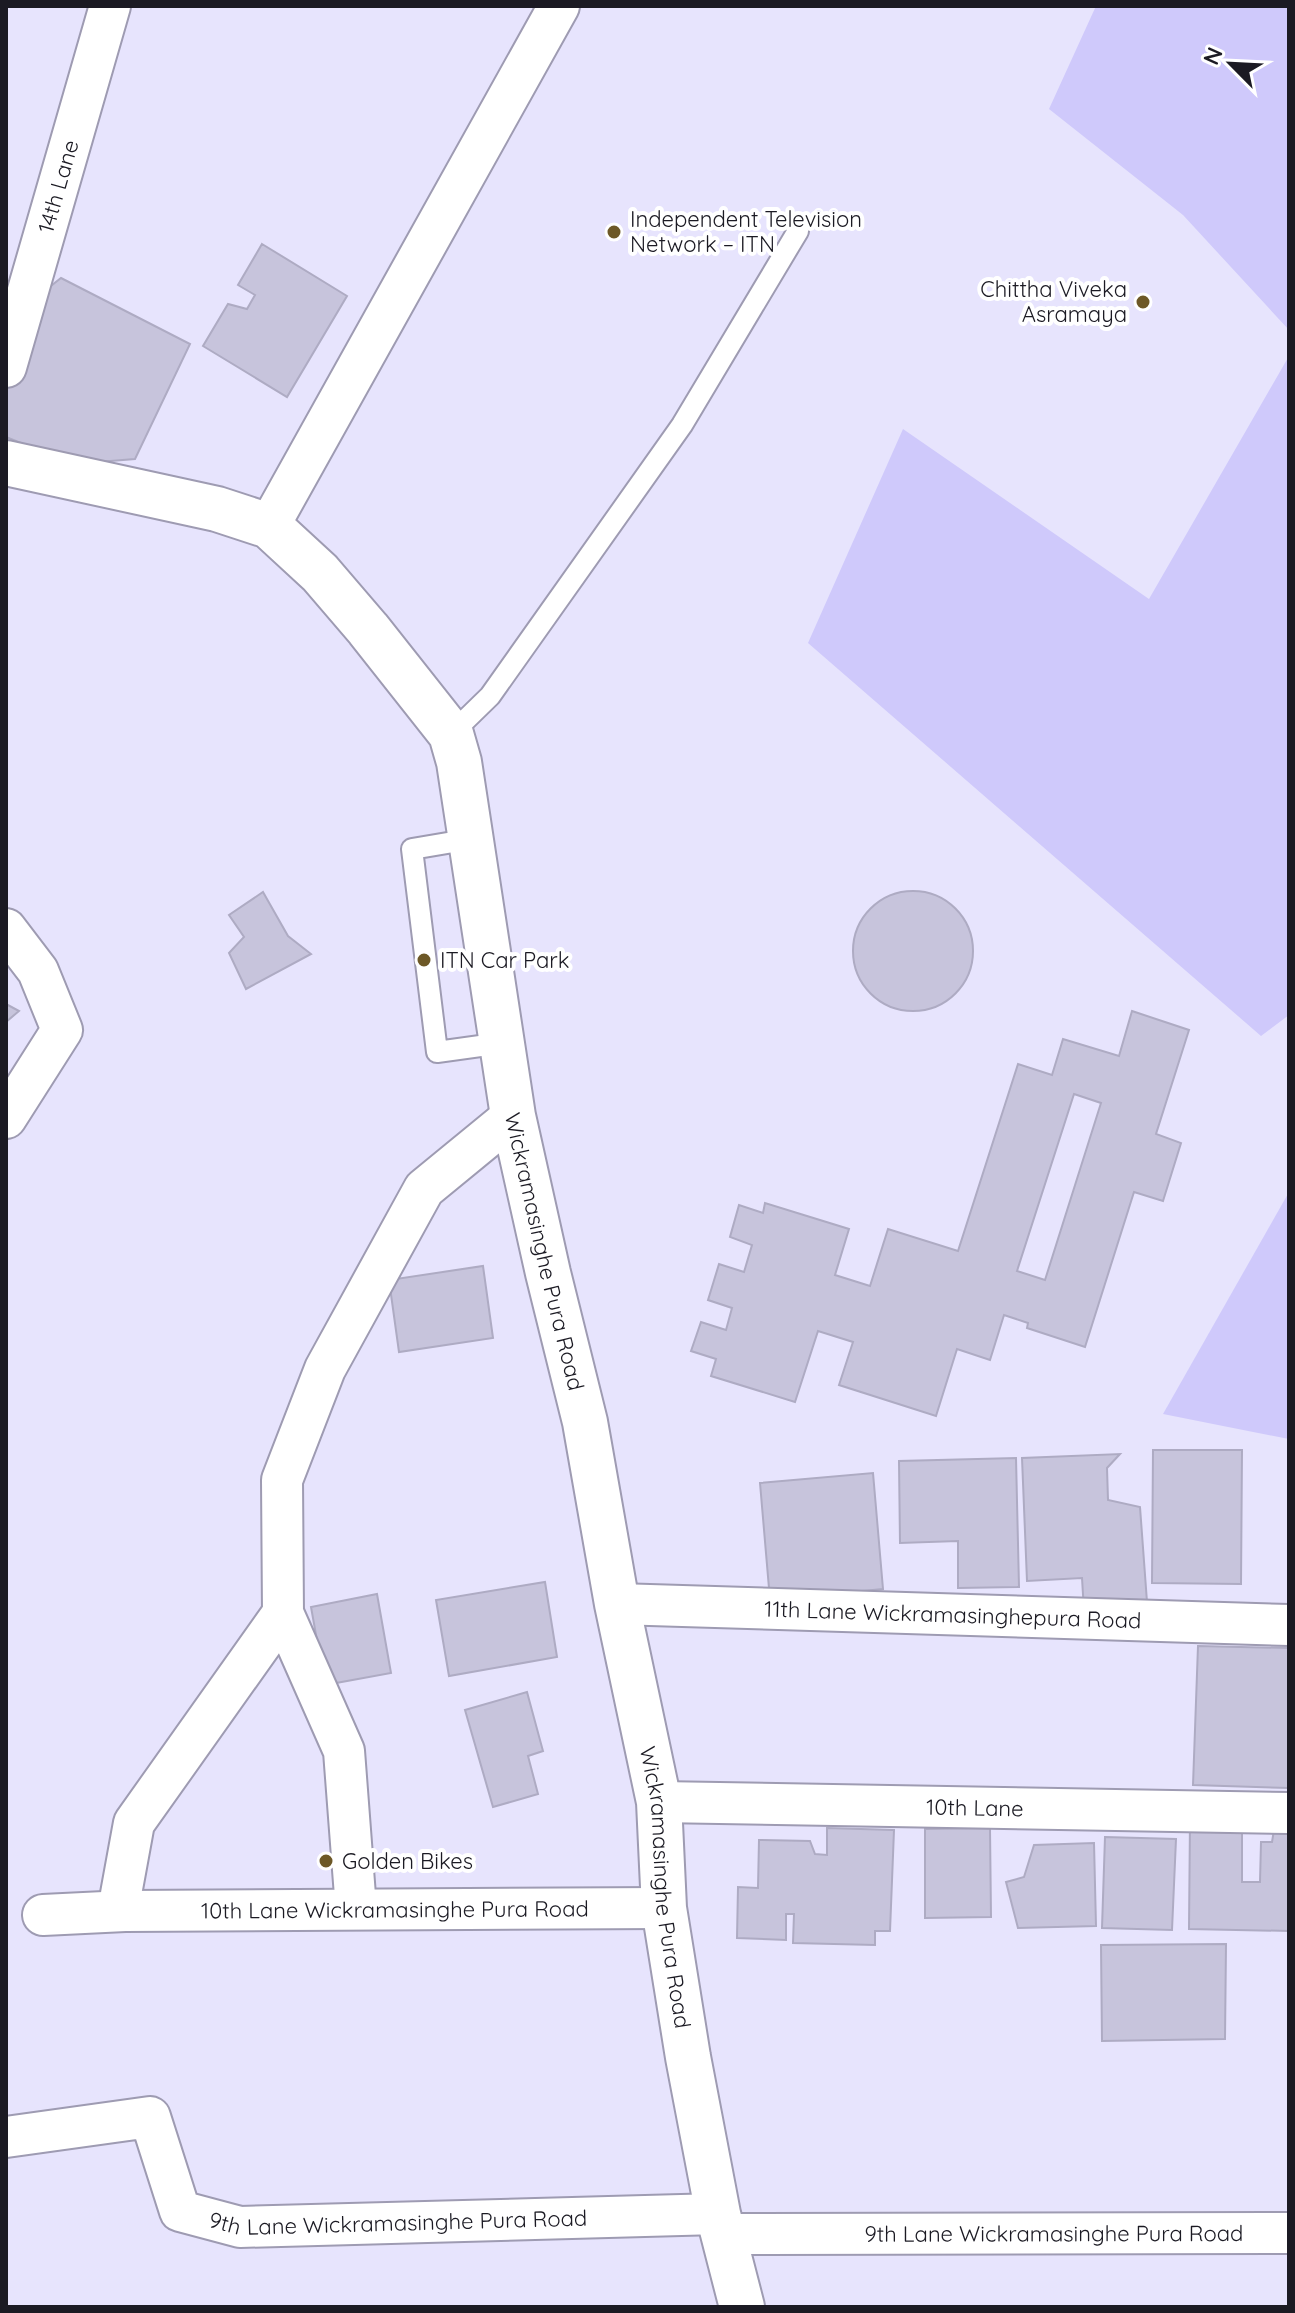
<svg xmlns="http://www.w3.org/2000/svg" width="1295" height="2313" font-family="Quicksand,sans-serif">
<style>
.green{fill:#cfc9fb}
.building{fill:#c7c4dc;stroke:#aeabc3;stroke-width:2;fill-rule:evenodd}
.lines{fill:none;stroke-linecap:round;stroke-linejoin:round}
.service-casing{stroke:#9e9bb2;stroke-width:24}
.minor-casing{stroke:#9e9bb2;stroke-width:44}
.tertiary-casing{stroke:#9e9bb2;stroke-width:48}
.service{stroke:#fff;stroke-width:20}
.minor{stroke:#fff;stroke-width:40}
.tertiary{stroke:#fff;stroke-width:44}
.poi-dot{fill:#6d5827;stroke:#fff;stroke-width:3}
.labels{text-anchor:middle;stroke-width:8;stroke-linejoin:round;paint-order:stroke}
.street-label{font-size:22px;fill:#1b1a23;stroke:#fff}
.poi-label{font-size:22px;fill:#1b1a23;stroke:#fff;text-anchor:start}
</style>
<rect width="100%" height="100%" fill="#e7e4fd"/>
<g class="green">
<path d="M1096,6H1289V330L1183,215L1049,109Z"/>
<path d="M1289,356V1015L1261,1036L808,643L903,429L1149,599Z"/>
<path d="M1289,1192V1439L1163,1414Z"/>
</g>
<g class="building">
<path d="M262,244L347,296L287,397L203,346L228,304L247,309L255,295L238,285Z"/>
<path d="M61,278L190,344L135,459L73,464L6,437V348L13,316Z"/>
<circle cx="913" cy="951" r="60"/>
<path d="M263,892L288,936L311,954L246,989L229,953L244,937L229,915Z"/>
<path d="M6,1004L19,1011L6,1022Z"/>
<path d="M1132,1011L1189,1030L1156,1134L1181,1143L1163,1201L1134,1192L1085,1347L1027,1328L1028,1323L1004,1315L990,1360L957,1349L936,1416L839,1385L853,1342L818,1331L795,1402L711,1376L716,1359L691,1351L701,1322L726,1330L732,1308L708,1300L719,1264L744,1272L752,1245L730,1237L739,1205L763,1213L765,1203L849,1229L835,1275L870,1286L888,1229L958,1251L1018,1064L1052,1075L1063,1039L1119,1056ZM1074,1094L1101,1103L1045,1280L1017,1271Z"/>
<path d="M483,1266L493,1338L399,1352L389,1280Z"/>
<path d="M1153,1450H1242L1241,1584L1152,1583Z"/>
<path d="M1120,1454L1107,1468L1108,1500L1140,1507L1147,1602L1084,1611L1082,1578L1027,1581L1022,1458Z"/>
<path d="M1016,1458L1019,1587L958,1588V1541L900,1543L899,1461Z"/>
<path d="M873,1473L883,1589L770,1600L760,1483Z"/>
<path d="M545,1582L557,1657L449,1676L436,1600Z"/>
<path d="M377,1594L391,1673L325,1685L311,1607Z"/>
<path d="M1198,1646L1289,1648V1788L1193,1785Z"/>
<path d="M527,1692L543,1751L528,1756L538,1794L493,1807L465,1710Z"/>
<path d="M1190,1820L1242,1822V1882H1260L1261,1842H1272L1275,1824H1289V1931L1189,1929Z"/>
<path d="M827,1828L894,1830L890,1931H875V1945L793,1943L794,1914H786V1940L737,1938L738,1887L758,1888L759,1840L810,1841L815,1854L827,1855Z"/>
<path d="M990,1828L991,1917L925,1918V1829Z"/>
<path d="M1105,1837L1176,1839L1172,1930L1102,1928Z"/>
<path d="M1094,1843L1096,1926L1018,1928L1006,1882L1024,1877L1034,1845Z"/>
<path d="M1226,1944L1225,2039L1102,2041L1101,1945Z"/>
</g>
<g class="lines">
<g class="service-casing">
<g id="service">
<path d="M451,734L490,696L682,425L798,231"/>
<path d="M471,839L412,849L437,1052L502,1043"/>
</g>
</g>
<g class="minor-casing">
<g id="minor">
<path id="s1" d="M6,367L110,6"/>
<path d="M269,526L559,6"/>
<path d="M6,929L38,971L62,1030L6,1118"/>
<path id="s2" d="M617,1604L1289,1625"/>
<path id="s3" d="M659,1802L1289,1813"/>
<path d="M356,1909L344,1751L283,1613L282,1480L325,1369L424,1189L513,1116"/>
<path d="M125,1911L121,1894L134,1823L283,1613"/>
<path id="s4" d="M43,1915L125,1911L664,1908"/>
<path id="s5" d="M6,2137L150,2117L180,2211L240,2227L718,2214"/>
<path id="s6" d="M724,2234L1289,2233"/>
</g>
</g>
<g class="tertiary-casing">
<g id="tertiary">
<path id="s7" d="M6,463L217,509L269,526L320,573L368,629L451,734L459,762L513,1116L548,1273L585,1422L617,1604L659,1802L664,1908L688,2057L718,2214L742,2307"/>
</g>
</g>
<use href="#service" class="service"/>
<use href="#minor" class="minor"/>
<use href="#tertiary" class="tertiary"/>
</g>
<g class="poi-dot">
<circle cx="614" cy="232" r="8"/>
<circle cx="1143" cy="302" r="8"/>
<circle cx="424" cy="960" r="8"/>
<circle cx="326" cy="1861" r="8"/>
</g>
<g class="labels">
<g class="street-label">
<text dy="8" stroke="none"><textPath href="#s1" startOffset="188">14th Lane</textPath></text>
<text dy="8" stroke="none"><textPath href="#s7" startOffset="1074">Wickramasinghe Pura Road</textPath></text>
<text dy="8" stroke="none"><textPath href="#s2" startOffset="336">11th Lane Wickramasinghepura Road</textPath></text>
<text dy="8" stroke="none"><textPath href="#s3" startOffset="316">10th Lane</textPath></text>
<text dy="8" stroke="none"><textPath href="#s7" startOffset="1722">Wickramasinghe Pura Road</textPath></text>
<text dy="8" stroke="none"><textPath href="#s4" startOffset="352">10th Lane Wickramasinghe Pura Road</textPath></text>
<text dy="8" stroke="none"><textPath href="#s5" startOffset="464">9th Lane Wickramasinghe Pura Road</textPath></text>
<text dy="8" stroke="none"><textPath href="#s6" startOffset="330">9th Lane Wickramasinghe Pura Road</textPath></text>
</g>
<g class="poi-label">
<text x="630" y="227">Independent Television<tspan x="630" dy="25">Network – ITN</tspan></text>
<text x="1127" y="297" text-anchor="end">Chittha Viveka<tspan x="1127" dy="25">Asramaya</tspan></text>
<text x="440" y="968">ITN Car Park</text>
<text x="342" y="1869">Golden Bikes</text>
</g>
</g>
<rect width="1295" height="2313" fill="none" stroke="#1b1a23" stroke-width="16"/>
<g transform="translate(1231 64) rotate(294)" stroke="#ffffff" stroke-width="6" paint-order="stroke">
<path d="M0-6L14 30L0 20L-14 30Z" fill="#1b1a23"/>
<text y="-12" font-size="22" font-weight="bold" text-anchor="middle" fill="#1b1a23">N</text>
</g>
</svg>
